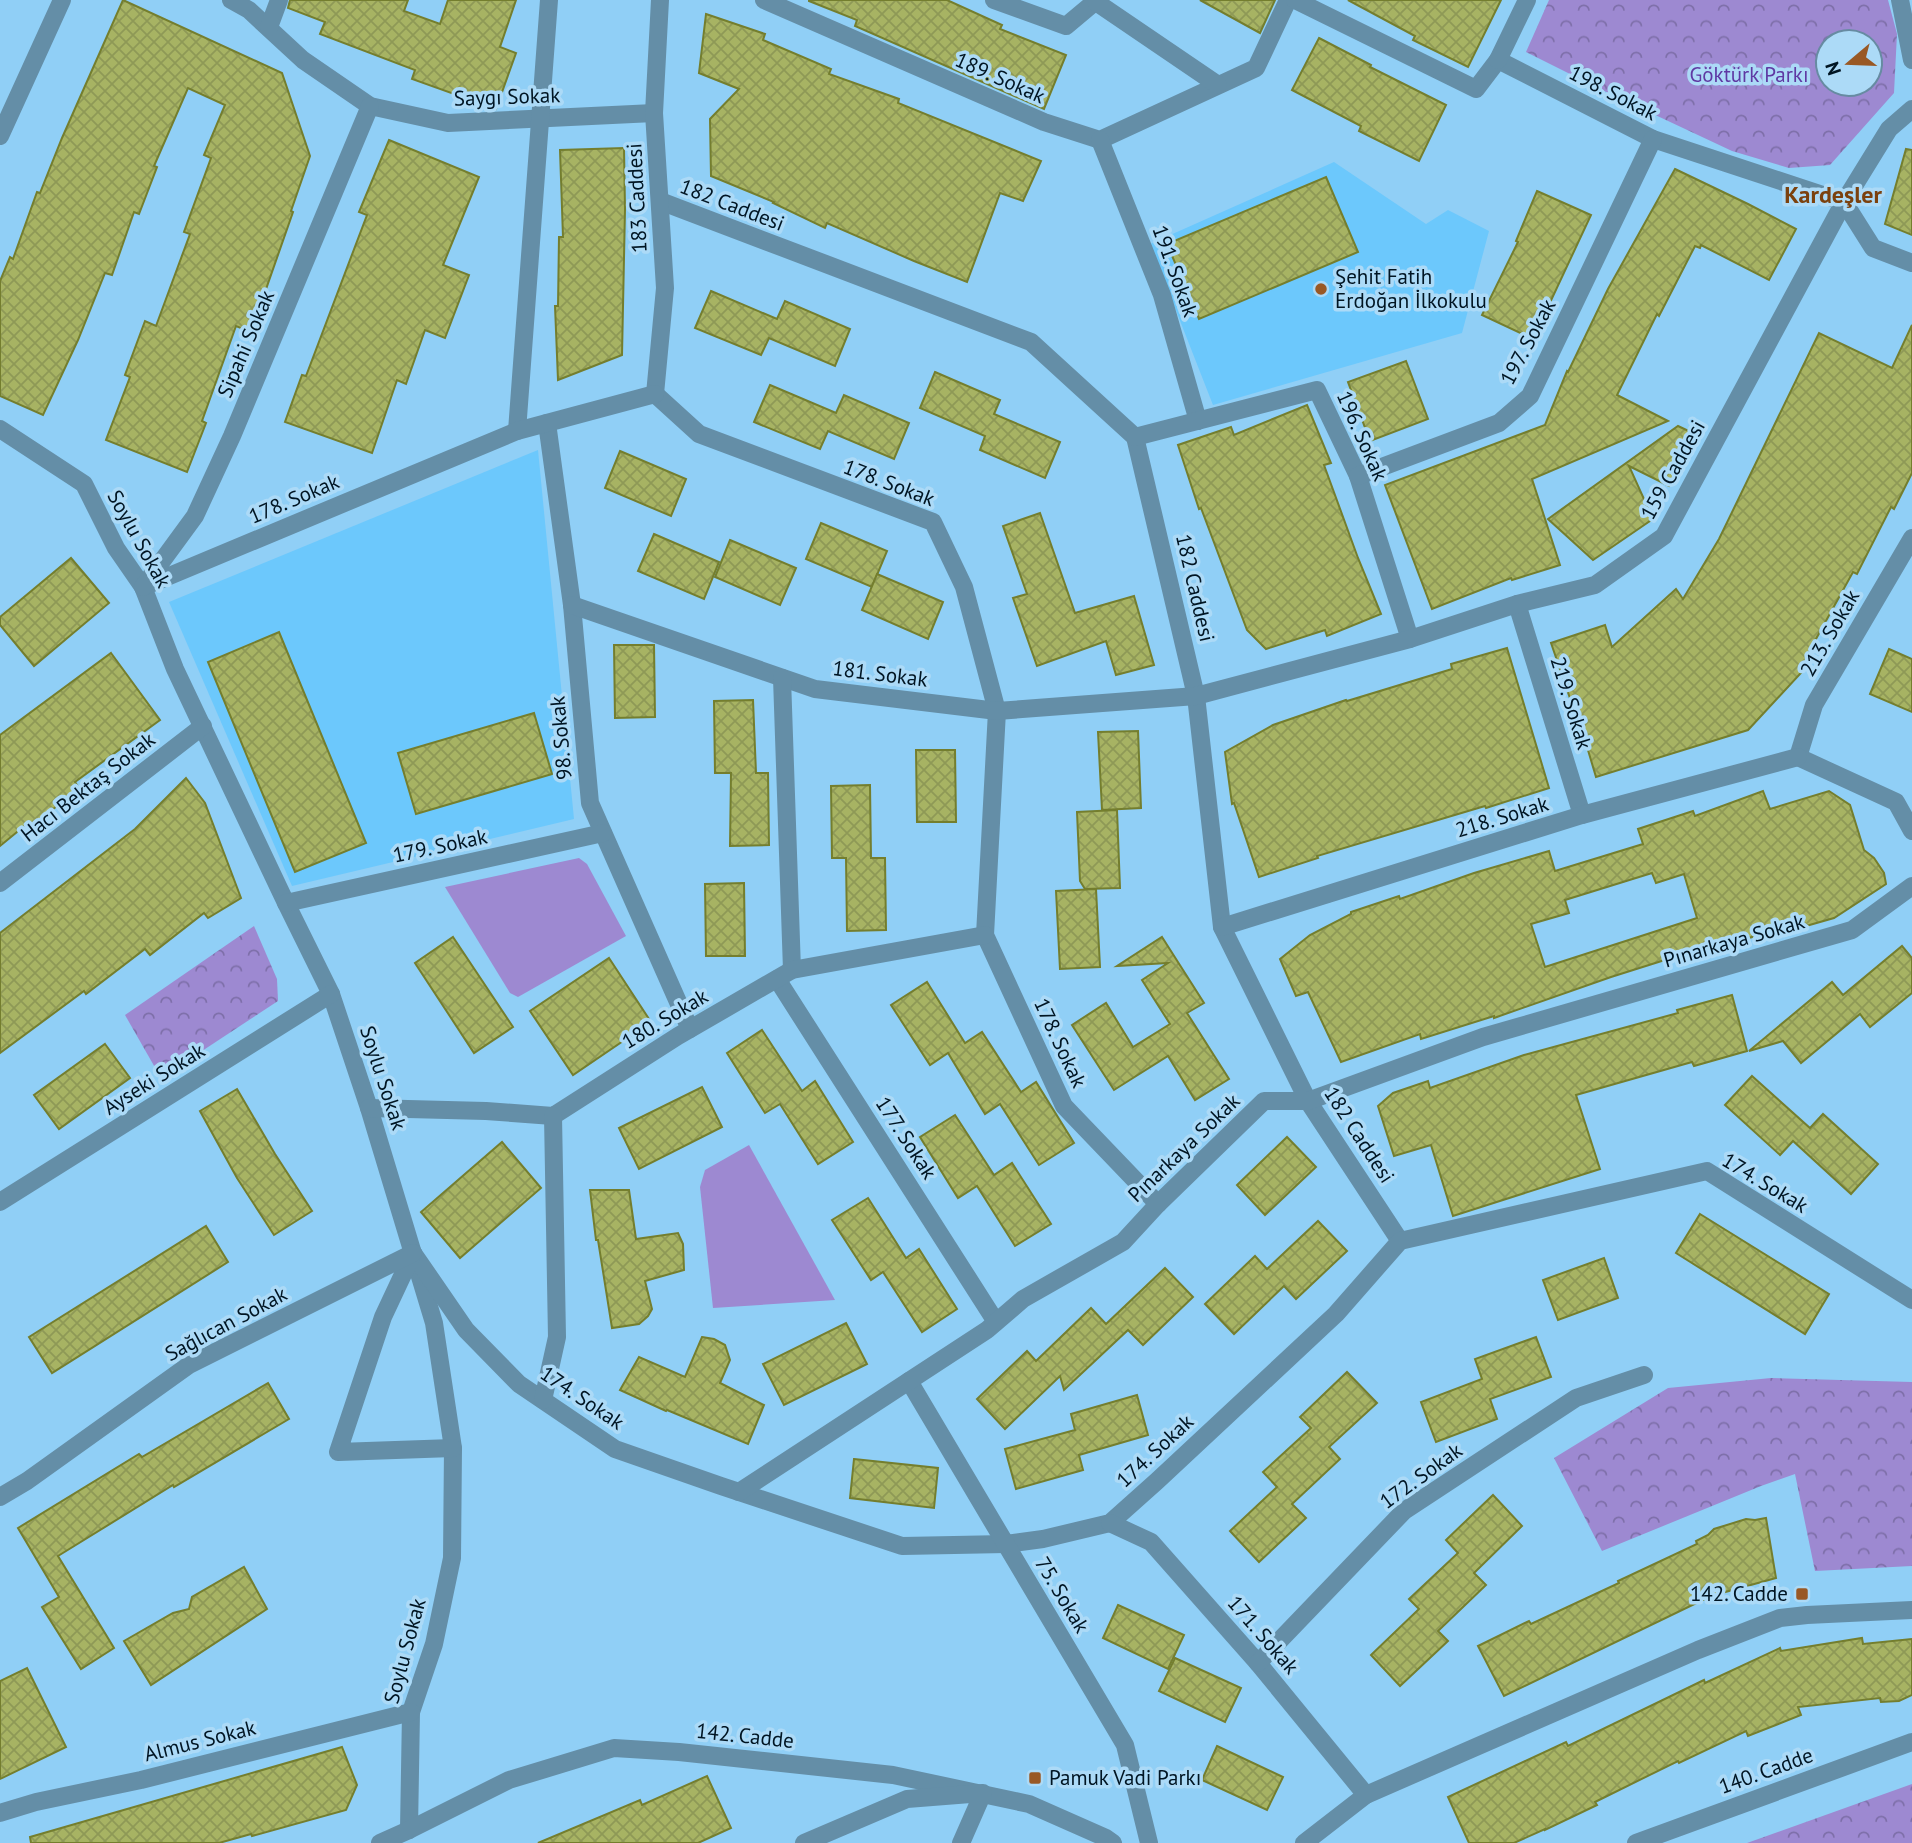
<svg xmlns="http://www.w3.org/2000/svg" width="1912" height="1843" font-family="'PT Sans',sans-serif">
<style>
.built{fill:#6cc8fc}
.grass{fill:#9d89d1}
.park{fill:url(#park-crowns);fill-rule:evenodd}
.building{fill:url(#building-cross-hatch);stroke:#747e2e;stroke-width:2;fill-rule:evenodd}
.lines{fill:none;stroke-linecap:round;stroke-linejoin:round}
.minor{stroke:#648ea7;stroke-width:18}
.poi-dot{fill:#995824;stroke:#acdaf7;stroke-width:2.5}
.labels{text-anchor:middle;stroke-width:7;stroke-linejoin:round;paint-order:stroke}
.park-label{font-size:21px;fill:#5f39a3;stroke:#acdaf7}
.street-label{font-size:21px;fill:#001523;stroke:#acdaf7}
.poi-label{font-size:21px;fill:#001523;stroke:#acdaf7;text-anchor:start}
.quarter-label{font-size:24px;font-weight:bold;fill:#7b410e;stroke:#acdaf7}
</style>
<defs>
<pattern id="park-crowns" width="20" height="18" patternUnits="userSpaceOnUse" patternTransform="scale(1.75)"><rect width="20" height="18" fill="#9d89d1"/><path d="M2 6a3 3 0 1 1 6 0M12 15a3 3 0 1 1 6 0" fill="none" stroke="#7e6fa9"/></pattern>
<pattern id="building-cross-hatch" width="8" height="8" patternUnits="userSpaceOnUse" patternTransform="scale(1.75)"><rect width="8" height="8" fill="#a7b363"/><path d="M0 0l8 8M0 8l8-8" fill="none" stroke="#8e9956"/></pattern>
</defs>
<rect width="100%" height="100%" fill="#90cff6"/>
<g class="built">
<path d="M1334,162L1426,224L1448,210L1489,231L1462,333L1213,405L1150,244Z"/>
<path d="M538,450L574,819L292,886L169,602Z"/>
</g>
<g class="grass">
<path d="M579,858L587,864L626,936L518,997L510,993L445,887Z"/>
<path d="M749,1145L835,1300L713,1308L700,1187L705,1170Z"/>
</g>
<g class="park">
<path d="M1549,0H1888L1897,34L1894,93L1830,165L1789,168L1732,151L1602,90L1526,52ZM1828,42H1870V84H1828Z"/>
<path d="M254,926L277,979L278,1001L161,1078L125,1015Z"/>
<path d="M1771,1378L1912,1382V1566L1815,1571L1795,1474L1761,1486L1602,1551L1554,1458L1668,1388Z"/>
<path d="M1912,1784V1843H1747Z"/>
</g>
<g class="building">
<path d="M123,0L282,73L310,156L291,211L293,212L251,332L236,326L202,421L206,423L187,472L106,440L130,377L125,375L145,321L156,326L190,234L184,232L211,158L204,155L225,105L188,88L154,166L157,167L139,214L134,212L112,275L105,273L78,340L43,415L0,396V281L10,257L13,259L37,192L40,193L62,138Z"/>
<path d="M290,0H408L404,11L440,24L448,0H516L500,47L516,53L496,109L412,79L415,70L320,34L325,22L288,8Z"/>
<path d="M809,0H947L1002,25L1000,29L1066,55L1044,109L855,26L857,20L809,1Z"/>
<path d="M1200,0H1275L1260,33Z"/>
<path d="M1348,0H1501L1468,67L1413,40L1415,36Z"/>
<path d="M706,14L765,34L763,40L831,69L829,74L899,99L898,103L1041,161L1023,201L1000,193L967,282L914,261L827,223L825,228L773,203L774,202L711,176L710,119L739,89L699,73Z"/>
<path d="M1319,38L1371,65L1370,67L1446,105L1419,161L1359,131L1361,126L1292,90Z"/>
<path d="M389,140L479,177L443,265L469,275L445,338L425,330L406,384L397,380L372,453L285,422L302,375L306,376L367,215L359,212Z"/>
<path d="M624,148L625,209L622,355L558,380L555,306H558L559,237H563L560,150Z"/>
<path d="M1906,149L1912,150V235L1885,224Z"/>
<path d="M1675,169L1748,204L1796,229L1769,280L1701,245L1700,248L1695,246L1659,316L1657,314L1617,395L1668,421L1532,479L1560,565L1512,580L1511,578L1432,609L1385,485L1545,425L1567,371L1568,372L1608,289Z"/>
<path d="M1326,177L1358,252L1199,319L1167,244Z"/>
<path d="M1537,191L1591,215L1533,339L1482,315L1518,242L1516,241Z"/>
<path d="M711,291L777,319L785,301L850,329L835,366L769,338L761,355L695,328Z"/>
<path d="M1912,325V473L1894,509L1891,507L1857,574L1853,572L1806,657L1812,661L1748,730L1596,777L1574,703L1572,704L1551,643L1605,625L1612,647L1676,589L1683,599L1719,539L1819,333L1892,368Z"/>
<path d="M1406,361L1428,419L1370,441L1348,382Z"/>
<path d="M935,372L1000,400L994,414L1060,442L1045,478L980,450L985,436L920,408Z"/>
<path d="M770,385L836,413L844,395L909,423L894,459L828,431L820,449L754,422Z"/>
<path d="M1307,405L1331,463L1324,465L1358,558L1381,614L1327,636L1325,630L1266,649L1247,630L1201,508L1199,509L1178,445L1231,427L1234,435Z"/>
<path d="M1678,426L1695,434L1669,486L1629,466L1653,519L1593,560L1548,519Z"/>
<path d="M620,451L686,479L671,516L605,488Z"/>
<path d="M1040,513L1075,613L1134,596L1154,665L1116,675L1106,641L1037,666L1013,598L1027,594L1003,526Z"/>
<path d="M821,523L887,551L872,587L806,559Z"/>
<path d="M654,534L719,562L704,599L638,571Z"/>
<path d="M730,540L796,568L780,605L715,577Z"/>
<path d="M71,558L109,603L34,666L0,625V617Z"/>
<path d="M877,574L943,602L928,639L862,610Z"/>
<path d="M279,632L366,843L295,872L208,662Z"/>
<path d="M614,645H654L655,717L615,718Z"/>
<path d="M1507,648L1549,788L1486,808L1485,806L1317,856L1318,858L1259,877L1234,803L1232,804L1225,752L1273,725L1346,700L1347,701L1452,669L1451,664Z"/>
<path d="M1889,649L1912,659V712L1870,694Z"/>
<path d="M111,653L160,720L75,782L79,788L31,827L28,823L0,846V735Z"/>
<path d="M753,700L756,773H768L769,845L730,846L731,773H715L714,701Z"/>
<path d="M534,713L552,774L416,814L398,753Z"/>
<path d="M1138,731L1141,808L1102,810L1098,732Z"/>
<path d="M916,750H955L956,822H917Z"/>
<path d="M186,778L205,803L241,898L208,918L204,913L150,955L145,949L86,994L84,991L0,1053V933L135,829Z"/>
<path d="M870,785L871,858H885L886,930L847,931L846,858H832L831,786Z"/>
<path d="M1763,791L1770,809L1829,791L1850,805L1864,850L1874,858L1884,873L1886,884L1834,918L1785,932L1784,928L1707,950L1706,947L1611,977L1494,1018V1016L1421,1039L1420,1034L1341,1062L1308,992L1296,996L1280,959L1310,935L1351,914V912L1399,896L1400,899L1474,873L1549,851L1555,871L1643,844L1638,829L1693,811L1695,816ZM1652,873L1656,883L1684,874L1697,918L1545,967L1531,924L1569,913L1565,900Z"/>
<path d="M1117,810L1120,888L1085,889L1080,881L1077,812Z"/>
<path d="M744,883L745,956H706L705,884Z"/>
<path d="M1096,889L1100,967L1060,969L1056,891Z"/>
<path d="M453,937L513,1027L474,1053L415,963Z"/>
<path d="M1162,937L1204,1003L1187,1013L1229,1079L1195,1100L1168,1056L1114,1090L1072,1025L1106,1003L1133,1047L1170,1024L1142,980L1168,963L1117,966Z"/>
<path d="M1902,946L1912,958V993L1870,1027L1860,1014L1801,1063L1783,1041L1749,1051L1832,982L1843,995Z"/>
<path d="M609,958L651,1022L573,1075L530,1011Z"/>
<path d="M927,982L965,1043L982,1032L1021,1092L1036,1082L1074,1143L1039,1165L1000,1104L985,1114L948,1053L930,1065L891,1005Z"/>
<path d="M1732,995L1747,1051L1694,1066L1692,1062L1576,1095L1600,1169L1453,1216L1431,1145L1394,1156L1378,1106L1393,1093L1428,1081L1430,1088L1524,1055L1678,1013L1677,1010Z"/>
<path d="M762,1030L802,1091L815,1081L853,1142L818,1164L780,1104L765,1113L727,1053Z"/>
<path d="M105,1044L130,1078L59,1129L34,1095Z"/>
<path d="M1752,1076L1810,1128L1823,1114L1878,1164L1851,1194L1793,1141L1780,1155L1725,1105Z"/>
<path d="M702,1087L722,1127L639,1169L619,1128Z"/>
<path d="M237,1089L275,1154L312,1211L274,1235L237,1178L200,1111Z"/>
<path d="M955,1115L994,1175L1012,1163L1051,1224L1015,1246L977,1186L958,1198L920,1137Z"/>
<path d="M1287,1137L1316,1167L1265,1215L1237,1185Z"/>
<path d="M502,1142L541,1188L460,1258L421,1212Z"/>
<path d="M590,1190H629L636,1239L678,1233L683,1244L684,1270L645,1281L652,1309L648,1316L639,1324L612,1328L598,1240H596Z"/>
<path d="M868,1198L906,1258L919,1249L957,1309L922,1332L883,1272L871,1280L832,1220Z"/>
<path d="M1700,1214L1829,1294L1805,1334L1676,1253Z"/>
<path d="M1318,1221L1347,1251L1296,1299L1284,1286L1234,1334L1205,1304L1255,1256L1267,1269Z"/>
<path d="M206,1226L228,1262L52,1373L29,1337Z"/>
<path d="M1604,1258L1618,1298L1558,1320L1543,1280Z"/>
<path d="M1165,1268L1193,1297L1143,1345L1128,1330L1064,1390L1060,1376L1005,1429L977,1399L1027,1351L1036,1361L1091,1308L1106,1324Z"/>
<path d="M846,1323L867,1364L784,1405L763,1364Z"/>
<path d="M702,1337L714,1339L725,1345L730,1360L720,1383L764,1405L748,1444L667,1410L666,1411L620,1390L639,1357L685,1377Z"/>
<path d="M1536,1337L1551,1377L1490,1399L1497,1419L1436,1442L1421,1402L1482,1379L1475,1359Z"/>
<path d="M1347,1372L1377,1403L1329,1447L1340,1459L1292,1504L1306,1518L1259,1562L1230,1531L1277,1487L1263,1472L1311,1428L1300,1417Z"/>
<path d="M268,1383L289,1419L174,1487L173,1485L58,1556L114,1648L81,1669L42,1607L59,1597L18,1528L139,1454L142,1457Z"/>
<path d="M1137,1395L1148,1435L1079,1455L1083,1470L1016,1489L1005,1449L1075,1430L1071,1414Z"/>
<path d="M854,1459L938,1468L934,1508L850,1498Z"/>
<path d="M1493,1495L1522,1526L1474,1573L1486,1585L1438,1631L1448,1641L1400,1686L1371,1655L1419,1609L1409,1599L1458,1553L1446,1540Z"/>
<path d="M1766,1518L1776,1578L1711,1596L1504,1696L1478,1646L1529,1621L1531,1624L1619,1583L1618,1581L1697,1544L1696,1541L1708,1535L1714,1529L1746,1519L1755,1520Z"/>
<path d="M244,1567L267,1609L151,1685L124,1641L173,1613L189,1609L192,1597Z"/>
<path d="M1118,1605L1184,1635L1168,1669L1103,1638Z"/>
<path d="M1862,1638L1863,1644L1912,1639V1695L1899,1701L1881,1702L1880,1698L1798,1707L1801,1715L1748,1736L1746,1731L1679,1763L1678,1761L1595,1802L1597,1805L1545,1830V1829L1514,1843H1469L1448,1797L1566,1742L1568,1746L1704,1680L1705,1683L1780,1648L1781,1651Z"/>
<path d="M1175,1658L1241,1688L1225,1722L1159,1691Z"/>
<path d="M27,1668L66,1747L0,1779V1681Z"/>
<path d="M1217,1746L1283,1777L1267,1810L1202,1780Z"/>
<path d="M342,1747L357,1785L346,1810L252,1836L251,1834L219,1843H31L30,1837Z"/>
<path d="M707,1776L731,1828L698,1843H538L640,1800L642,1805Z"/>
</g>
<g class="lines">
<g class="minor">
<path d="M231,0L249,10L303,60L370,106L448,123L654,113"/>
<path d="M764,0L1044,122L1100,140L1256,68L1288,0"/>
<path d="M994,0L1066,26L1097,0"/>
<path d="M1295,0L1476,89L1498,60L1653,139L1844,202L1873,248L1912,263"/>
<path d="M1900,0L1912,60"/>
<path d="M1096,2L1218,85"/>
<path d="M269,27L279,0"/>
<path d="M1498,60L1527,0"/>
<path d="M0,136L62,0"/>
<path d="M1100,140L1162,295L1198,421"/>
<path d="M660,201L1031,342L1135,437L1196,696L1222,927L1308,1101L1400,1241"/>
<path d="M655,394L699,434L933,522L964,587L997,711L985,935L1064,1106L1158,1204"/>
<path d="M655,394L665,288L654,113L660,0"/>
<path d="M547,423L572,605L590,803L690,1029"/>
<path d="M0,429L84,484L116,548L143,587L175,669L286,903L331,994L369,1108L434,1323L453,1448L452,1558L434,1644L411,1712L409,1830"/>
<path d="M517,431L549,0"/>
<path d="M1135,437L1317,390L1358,476L1410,639"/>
<path d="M1358,476L1499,423L1530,396L1653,139"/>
<path d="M143,587L517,431L655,394"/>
<path d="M143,587L195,516L232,436L370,106"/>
<path d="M1517,604L1582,815"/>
<path d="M572,605L815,689L997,711L1196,696L1410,639L1517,604L1595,585L1664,536L1844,202L1889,129L1912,109"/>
<path d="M782,678L792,970"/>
<path d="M1798,757L1814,705L1912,538"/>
<path d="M1798,757L1896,802L1912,831"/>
<path d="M0,883L203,726"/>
<path d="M286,903L603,833"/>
<path d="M1222,927L1582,815L1798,757"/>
<path d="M777,979L996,1322"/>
<path d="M369,1108L486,1111L553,1116L678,1036L792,970L985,935"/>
<path d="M0,1202L331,994"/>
<path d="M413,1253L466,1330L519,1384L615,1449L721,1486L902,1546L1006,1544L1043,1539L1110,1523L1157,1481L1336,1314L1400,1241L1707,1171L1912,1300"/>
<path d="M413,1253L383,1317L338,1452L453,1448"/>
<path d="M909,1381L1125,1745L1149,1843"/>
<path d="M543,1400L557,1337L553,1116"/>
<path d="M739,1492L987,1330L1023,1299L1123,1242L1158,1204L1264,1101H1308L1483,1037L1852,930L1912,886"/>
<path d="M0,1497L27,1481L189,1365L413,1253"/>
<path d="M1110,1523L1151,1542L1258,1663L1366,1795"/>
<path d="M1258,1663L1404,1511L1576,1398L1644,1375"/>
<path d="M0,1813L36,1802L141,1780L411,1712"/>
<path d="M380,1843L409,1830L509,1780L614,1748L679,1752L893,1775L1029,1804L1106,1838L1113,1843"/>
<path d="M804,1843L907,1799L983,1793L961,1843"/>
<path d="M1304,1843L1366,1795L1698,1650L1780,1618L1807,1615L1912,1610"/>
<path d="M1636,1843L1912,1742"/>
</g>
</g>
<g class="poi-dot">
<circle cx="1321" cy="289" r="7"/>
<rect x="1795" y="1587" width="14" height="14" rx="3.5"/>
<rect x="1028" y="1771" width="14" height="14" rx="3.5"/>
</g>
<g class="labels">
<g class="park-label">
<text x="1749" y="82">Göktürk Parkı</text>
</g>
<g class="street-label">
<text transform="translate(1000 78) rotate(24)" y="7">189. Sokak</text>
<text transform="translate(1613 93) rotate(27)" y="7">198. Sokak</text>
<text transform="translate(507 97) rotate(-2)" y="7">Saygı Sokak</text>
<text transform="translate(637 198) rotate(-93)" y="7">183 Caddesi</text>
<text transform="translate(732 205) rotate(21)" y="7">182 Caddesi</text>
<text transform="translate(1175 271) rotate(70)" y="7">191. Sokak</text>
<text transform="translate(1528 342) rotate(-62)" y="7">197. Sokak</text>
<text transform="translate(246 344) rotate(-67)" y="7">Sipahi Sokak</text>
<text transform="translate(1362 436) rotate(66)" y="7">196. Sokak</text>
<text transform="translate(1673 470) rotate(-61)" y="7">159 Caddesi</text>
<text transform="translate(889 483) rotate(21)" y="7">178. Sokak</text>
<text transform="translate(294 499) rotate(-23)" y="7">178. Sokak</text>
<text transform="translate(139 539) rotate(61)" y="7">Soylu Sokak</text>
<text transform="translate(1195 588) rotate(77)" y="7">182 Caddesi</text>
<text transform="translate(1830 633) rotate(-60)" y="7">213. Sokak</text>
<text transform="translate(880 674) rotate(7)" y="7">181. Sokak</text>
<text transform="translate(1571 703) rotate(73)" y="7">219. Sokak</text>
<text transform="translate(561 738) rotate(-95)" y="7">98. Sokak</text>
<text transform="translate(88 787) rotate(-38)" y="7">Hacı Bektaş Sokak</text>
<text transform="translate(1502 817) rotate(-17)" y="7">218. Sokak</text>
<text transform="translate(440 846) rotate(-12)" y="7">179. Sokak</text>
<text transform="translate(1734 941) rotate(-16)" y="7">Pınarkaya Sokak</text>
<text transform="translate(665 1019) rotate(-31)" y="7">180. Sokak</text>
<text transform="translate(1060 1043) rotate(65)" y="7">178. Sokak</text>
<text transform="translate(383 1078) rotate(72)" y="7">Soylu Sokak</text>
<text transform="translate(154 1079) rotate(-32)" y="7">Ayseki Sokak</text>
<text transform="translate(1359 1135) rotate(57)" y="7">182 Caddesi</text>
<text transform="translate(906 1138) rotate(57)" y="7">177. Sokak</text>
<text transform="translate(1184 1148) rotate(-44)" y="7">Pınarkaya Sokak</text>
<text transform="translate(1765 1183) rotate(31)" y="7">174. Sokak</text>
<text transform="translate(226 1324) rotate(-28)" y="7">Sağlıcan Sokak</text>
<text transform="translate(582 1398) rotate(34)" y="7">174. Sokak</text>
<text transform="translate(1155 1451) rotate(-43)" y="7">174. Sokak</text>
<text transform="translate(1421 1476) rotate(-36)" y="7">172. Sokak</text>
<text transform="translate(1062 1595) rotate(59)" y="7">75. Sokak</text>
<text transform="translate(1263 1635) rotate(49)" y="7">171. Sokak</text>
<text transform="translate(405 1651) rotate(-75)" y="7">Soylu Sokak</text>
<text transform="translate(745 1736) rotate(6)" y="7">142. Cadde</text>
<text transform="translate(200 1741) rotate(-14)" y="7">Almus Sokak</text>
<text transform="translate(1766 1771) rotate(-20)" y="7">140. Cadde</text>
</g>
<g class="poi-label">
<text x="1335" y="284">Şehit Fatih<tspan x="1335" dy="24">Erdoğan İlkokulu</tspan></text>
<text x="1788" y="1601" text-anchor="end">142. Cadde</text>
<text x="1049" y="1785">Pamuk Vadi Parkı</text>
</g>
<g class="quarter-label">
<text x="1833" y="203">Kardeşler</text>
</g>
</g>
<g transform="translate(1849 63) rotate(251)"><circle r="33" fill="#acdaf7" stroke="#678ba2" stroke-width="2"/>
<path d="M0-5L12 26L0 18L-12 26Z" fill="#995824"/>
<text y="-10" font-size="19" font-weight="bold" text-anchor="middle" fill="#001523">N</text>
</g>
</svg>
